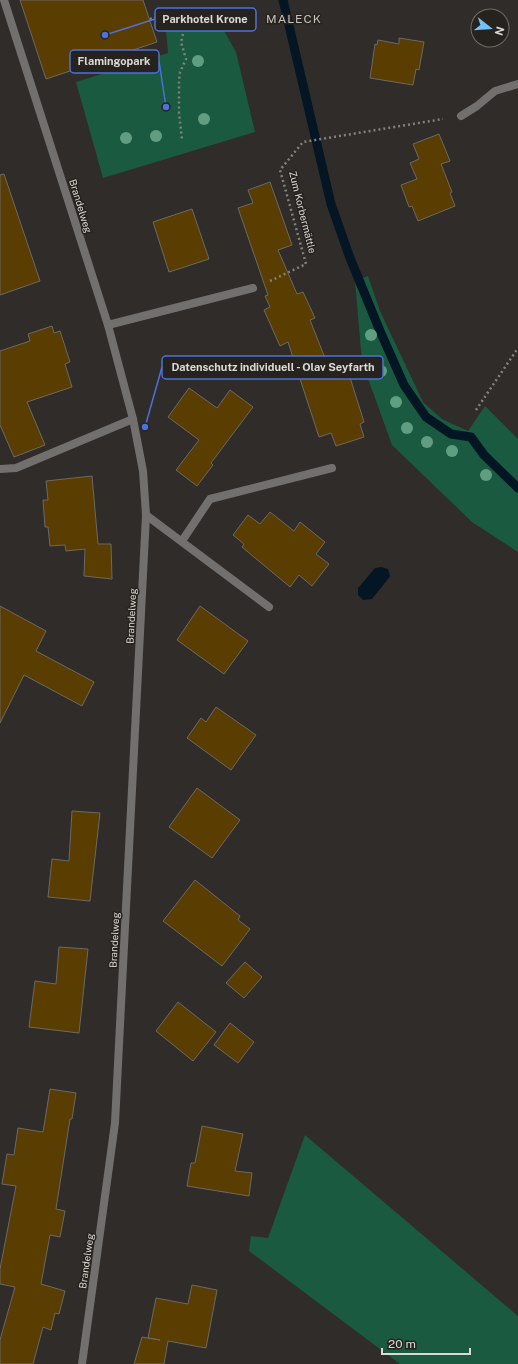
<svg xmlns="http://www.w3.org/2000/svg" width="518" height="1364" font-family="'Public Sans',sans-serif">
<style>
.green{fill:#195a41}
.water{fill:#041524}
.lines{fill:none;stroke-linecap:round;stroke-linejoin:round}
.stream{stroke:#041524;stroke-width:9}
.building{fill:#593d01;stroke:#6c6964}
.path{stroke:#83807d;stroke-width:2.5;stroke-dasharray:2 3;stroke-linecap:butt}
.street{stroke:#72706e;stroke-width:8}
.tree{fill:#619e81}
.labels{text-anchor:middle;stroke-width:3;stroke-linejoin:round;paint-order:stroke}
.street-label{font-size:10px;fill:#dbd9d6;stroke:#26231f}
.quarter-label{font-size:12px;letter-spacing:1px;fill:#c4bfba;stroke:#26231f}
.leader{fill:none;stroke:#4c71d8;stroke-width:1.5}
.callout-dot{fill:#4c71d8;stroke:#26231f;stroke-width:1.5}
.callout{fill:#26231f;stroke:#4c71d8;stroke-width:1.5}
.callout-label{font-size:11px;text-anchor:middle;font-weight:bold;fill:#dbd9d6}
</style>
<rect width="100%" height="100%" fill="#302c29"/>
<g class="green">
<path d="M214,13L236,52L255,132L103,178L76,82L168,53L166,30Z"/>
<path d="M368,276L380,311L423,402L442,419L468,431L485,406L518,439V552L472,522L392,445L362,362L355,281Z"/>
<path d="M305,1135L518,1316V1364H400L249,1251L251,1236L268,1238Z"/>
</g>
<path class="water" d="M381,567L388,569L390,576L388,579L372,599L363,600L358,595V588L375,568Z"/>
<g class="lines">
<path class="stream" d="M283,0L331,204L350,258L380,331L404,385L426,417L451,434L471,437L484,455L518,488"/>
</g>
<g class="building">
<path d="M20,0H143L157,42L46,79Z"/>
<path d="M399,38L424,42L419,70L416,69L413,85L370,78L375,44L377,45L378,40L399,44Z"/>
<path d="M439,134L450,161L441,164L452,192L450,193L455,206L418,221L412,206L409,207L401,185L417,179L410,163L419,159L413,144Z"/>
<path d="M4,174L40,281L0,295V175Z"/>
<path d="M270,182L292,245L278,250L297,294L303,292L315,318L310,320L332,376L348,371L364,422L360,424L364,437L336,446L331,433L319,437L288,342L280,346L264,310L270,307L265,296L268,295L238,208L253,203L248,190Z"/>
<path d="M192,209L209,259L169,272L153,222Z"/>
<path d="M52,326L54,333L60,331L70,362L65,364L72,387L27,402L45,445L14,457L0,425V351L30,341L28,334Z"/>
<path d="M189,388L217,408L230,390L253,407L211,463L213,465L197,486L176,470L199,440L168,417Z"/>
<path d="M92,476L98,544H111L112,579L84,576L85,549L66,551L65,545L50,546L48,527H45L43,500H48L46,481Z"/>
<path d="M270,512L294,531L300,522L325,542L316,554L329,564L312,586L299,575L290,587L242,547L244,544L233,535L248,515L260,524Z"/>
<path d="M0,606L46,631L36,651L94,682L82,706L24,675L0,723Z"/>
<path d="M200,606L248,641L224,674L177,640Z"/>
<path d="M216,707L256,735L231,770L187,738L201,718L206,722Z"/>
<path d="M197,788L240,820L212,858L169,827Z"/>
<path d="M72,811L100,813L90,901L48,897L52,859L69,861Z"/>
<path d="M195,880L240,916L238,920L250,929L222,966L163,921Z"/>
<path d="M59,947L88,949L79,1033L29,1027L35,981L56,984Z"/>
<path d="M245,962L262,977L244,998L226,983Z"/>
<path d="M178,1002L216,1032L193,1061L156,1031Z"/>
<path d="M230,1023L254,1042L238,1063L214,1045Z"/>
<path d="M50,1089L76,1093L72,1119H70L56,1209L65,1211L60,1237L50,1235L41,1284L65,1291L59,1314L55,1313L51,1330L43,1327L33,1364H0V1340L15,1287L0,1284V1269L16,1186L2,1184L7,1154L14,1155L18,1128L43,1132Z"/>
<path d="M202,1126L243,1134L235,1171L252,1173L249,1196L187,1186L191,1163H195Z"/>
<path d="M192,1285L217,1290L206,1348L168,1341L164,1364H134L142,1337L160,1340L148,1338L156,1298L188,1304Z"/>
</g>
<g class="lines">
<g class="path">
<path d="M150,19L177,9L184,30L181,42L186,59L180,72L179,82V113L182,140"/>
<path d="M270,281L306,264L280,170L303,142L443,119"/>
<path d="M476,410L518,348"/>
</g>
<g class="street">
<path d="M4,0L108,325L133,419L143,471L146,515L115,1123L82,1364"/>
<path d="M461,116L477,106L495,91L518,84"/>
<path d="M108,325L253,288"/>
<path d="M0,469L16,468L133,419"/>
<path d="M146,515L269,607"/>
<path d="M182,541L210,499L332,468"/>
</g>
</g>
<g class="tree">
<circle cx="198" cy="61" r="6"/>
<circle cx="204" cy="119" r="6"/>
<circle cx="156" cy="136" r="6"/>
<circle cx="126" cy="138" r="6"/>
<circle cx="371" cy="335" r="6"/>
<circle cx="381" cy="371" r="6"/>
<circle cx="396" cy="402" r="6"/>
<circle cx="407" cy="428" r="6"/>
<circle cx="427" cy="442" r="6"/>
<circle cx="452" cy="451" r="6"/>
<circle cx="486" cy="475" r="6"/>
</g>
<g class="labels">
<g class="street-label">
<text transform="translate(81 206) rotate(73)" y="4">Brandelweg</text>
<text transform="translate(303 212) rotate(76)" y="4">Zum Korbermättle</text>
<text transform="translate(131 616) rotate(-87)" y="4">Brandelweg</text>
<text transform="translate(114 940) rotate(-87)" y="4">Brandelweg</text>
<text transform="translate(86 1261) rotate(-82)" y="4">Brandelweg</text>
</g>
<g class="quarter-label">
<text x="294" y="23">MALECK</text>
</g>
</g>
<path class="leader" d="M105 35L155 19M166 107L159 61M145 427L162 367"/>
<g class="callout-dot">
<circle cx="105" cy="35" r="4"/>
<circle cx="166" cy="107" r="4"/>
<circle cx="145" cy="427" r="4"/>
</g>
<g class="callout">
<rect x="155" y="8" width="101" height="23" rx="4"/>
<rect x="70" y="50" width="89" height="23" rx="4"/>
<rect x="162" y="356" width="221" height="23" rx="4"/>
</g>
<g class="callout-label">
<text x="205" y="23">Parkhotel Krone</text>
<text x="114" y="65">Flamingopark</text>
<text x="273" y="371">Datenschutz individuell - Olav Seyfarth</text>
</g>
<g transform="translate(490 28) rotate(107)"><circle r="19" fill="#26231f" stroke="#6e6c68"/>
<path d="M0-3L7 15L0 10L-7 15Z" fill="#75c0f6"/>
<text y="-6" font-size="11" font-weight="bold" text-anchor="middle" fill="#dbd9d6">N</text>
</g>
<path d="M382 1348v6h88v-6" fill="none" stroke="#dbd9d6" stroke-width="2"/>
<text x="388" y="1348" font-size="12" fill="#dbd9d6" stroke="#26231f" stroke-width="3" paint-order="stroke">20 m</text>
</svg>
